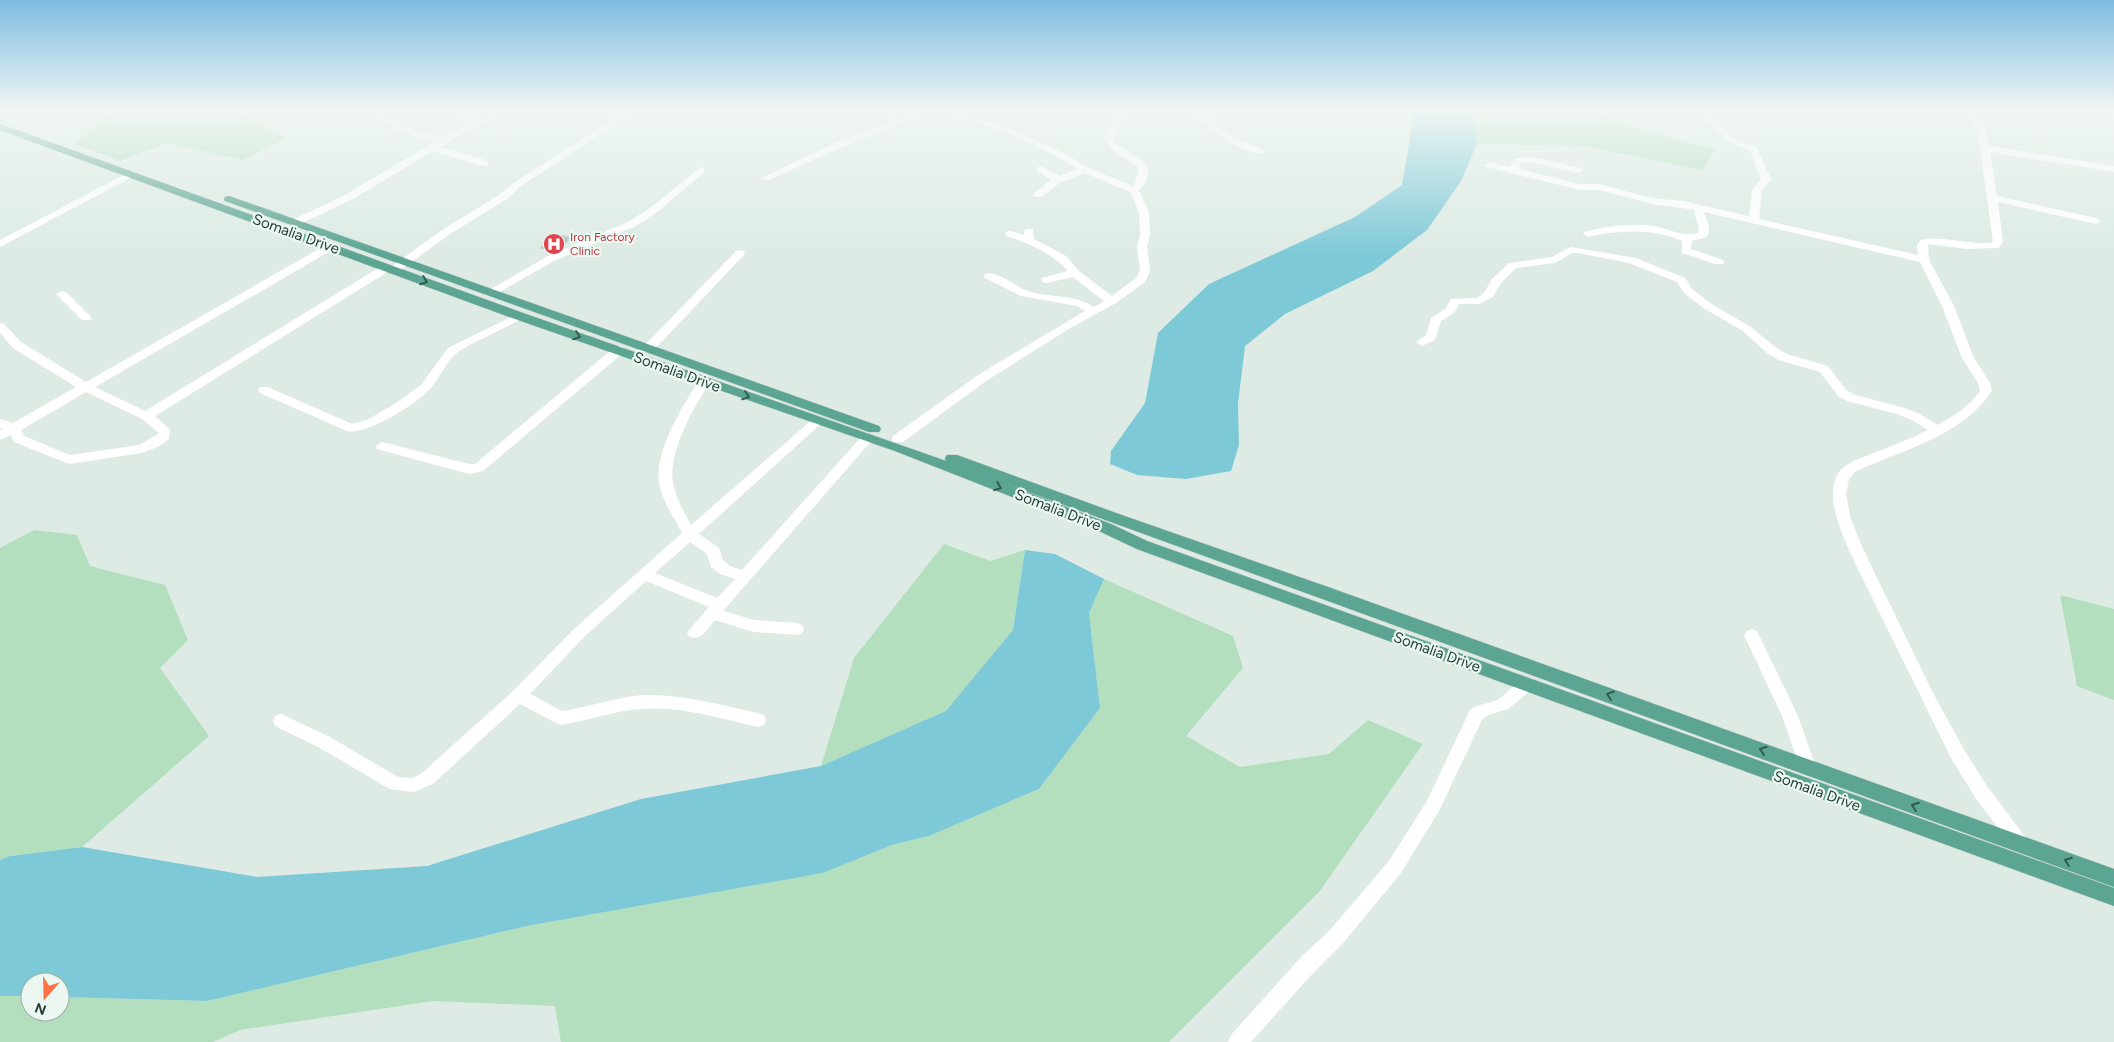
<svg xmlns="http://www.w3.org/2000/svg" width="2114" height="1042" font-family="Figtree,sans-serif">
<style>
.green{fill:#b3dfbf}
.water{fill:#7ec9d7}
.building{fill:#b2c6bd}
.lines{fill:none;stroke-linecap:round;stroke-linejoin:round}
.primary-casing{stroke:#c0c8c6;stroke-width:1}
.minor{fill:#fff;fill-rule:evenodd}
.primary{fill:#5ca592;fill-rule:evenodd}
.oneway{stroke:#305c50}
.labels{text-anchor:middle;stroke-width:4.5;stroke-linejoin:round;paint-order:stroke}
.far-health-label{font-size:12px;fill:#be3a42;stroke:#edf7f2;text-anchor:start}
.street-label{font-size:15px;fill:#1d3c33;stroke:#edf7f2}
</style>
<rect width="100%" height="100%" fill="#ddebe4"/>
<g class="green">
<path d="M119,108H241L240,113L286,138L243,160L168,143L120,161L74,144Z"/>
<path d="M1473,108H1587L1618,123L1715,150L1702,170L1586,146L1477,144Z"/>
<path d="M34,530L77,535L90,566L165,585L188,640L160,668L209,736L82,847L10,856L0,860V548Z"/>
<path d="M944,544L990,561L1025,550L1013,630L946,712L821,766L854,658Z"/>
<path d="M1104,579L1233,636L1243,668L1186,736L1240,767L1329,754L1368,720L1423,744L1319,892L1169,1042H561L555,1006L433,1001L240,1030L213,1042H0V996H30V1012H60V997L207,1001L527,926L823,873L892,845L929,836L1039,789L1100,708L1089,613Z"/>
<path d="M2060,595L2114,609V700L2077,686Z"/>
</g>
<g class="water">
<path d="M1406,108H1473L1477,144L1461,181L1427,230L1373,271L1285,314L1245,346L1238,403L1239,445L1231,471L1186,479L1137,475L1110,464L1111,451L1145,403L1158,333L1209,284L1355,217L1402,185L1413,121Z"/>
<path d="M1025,550L1055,554L1104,579L1089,613L1100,708L1039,789L929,836L892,845L823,873L527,926L207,1001L60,997V982H30V996H0V860L10,856L82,847L257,877L427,866L641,799L821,766L946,711L1013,630Z"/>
</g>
<path class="building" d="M558,234L573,238L553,252L540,248Z"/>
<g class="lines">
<g class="primary-casing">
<g id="primary">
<path d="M0,124L523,313L946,461L945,458L947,455H957L1116,513L1328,587L2114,869V887L1001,482L1111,524L1147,541L2114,888V906L1137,549L1101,532L895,451L515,319L0,130Z"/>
<path d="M229,196L879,426L881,429L879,432H869L225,201L224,199L225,197Z"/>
</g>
</g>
<g class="minor">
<path d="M8,108H20L0,118V112Z"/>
<path d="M282,108H293L283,115H277V111Z"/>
<path d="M353,108H365L415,131L443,137L466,122L448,108C458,108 470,111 475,121C489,117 497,108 511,108L491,122L471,128L440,147L483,159L488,162V166H482L433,151L351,200L300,224H292L291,222L292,220L343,196L436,141L409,135Z"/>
<path d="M630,108H641L521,186L507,199L450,234L398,272L394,273L389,271L155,416L170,430L169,439L160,446L142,453L69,464L14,442L11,435L0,440V430L3,429L0,428V419L13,423L76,387L13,348L0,333V323L4,324L21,342L86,382L326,245H334L335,247L334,249L95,387L145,411L383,265L387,264L392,266L442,230L499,195L515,182ZM86,392L142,419L158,432V434L139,445L70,455L24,436L21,430Z"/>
<path d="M965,108H986L962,114L999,124L1065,153L1088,168L1133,186L1135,183L1139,170L1137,166L1113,150L1103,139C1112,119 1123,108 1145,108L1124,122L1113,139C1123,152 1140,155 1149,170L1145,184L1139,190L1149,212L1150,235L1147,246L1150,271L1145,282L1116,303L1067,330L986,381L903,442H893L892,439L893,436L978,375L1085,311L1077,306L1021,296L985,278L984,276L985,274C999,270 1015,287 1028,291C1050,298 1074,294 1094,307L1104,301L1073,277L1046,283L1042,282L1041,280L1042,278L1068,271C1052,253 1029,243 1006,236L1005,234L1006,232L1010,231L1024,235L1025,229H1033L1034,239L1066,256L1079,271L1112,296L1136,278L1140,271L1137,246L1140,235L1139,212L1130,192L1085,173L1061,182L1042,197H1034V193L1051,180L1037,171V167H1043L1059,176L1078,169C1047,149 969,112 932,116C912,118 893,127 874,134C839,148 804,164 769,180H763L761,178L835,143L901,117L933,110L951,112Z"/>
<path d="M1187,108H1197L1229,135L1266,151L1264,153C1244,157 1200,123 1187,108Z"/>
<path d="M1625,108H1662C1652,118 1636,116 1625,108Z"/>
<path d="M1679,108H1693L1708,113L1734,138L1757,147L1771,179L1762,190L1759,219L1918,255L1917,246L1919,242C1930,232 1975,247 1993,242L1978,133L1971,120L1960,108H1969C1981,120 1987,130 1989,146L2114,166V172L1990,152L1997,196L2096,218L2101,221L2096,224L1998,202L2003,242L1999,248L1966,249L1928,244L1929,260L1954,306L1974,358L1990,383L1992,391C1962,436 1903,450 1856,471L1849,479L1846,494L1851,520L1864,551L1932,691L1963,748L1987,786L2026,838L2029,844L2026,850L2020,852L2014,850L1975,797L1951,758L1857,567C1846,543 1815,485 1847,465C1854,460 1864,457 1871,454C1890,447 1910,439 1928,430L1912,420L1897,414L1847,401L1838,396L1820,372L1779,360L1767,353L1743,331L1705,309L1684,293L1677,282L1629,263L1578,253H1572L1555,263L1516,268L1501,283L1493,297L1479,304H1459L1454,313L1441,321L1435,340L1422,346L1416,342L1426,335L1431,318L1445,309L1451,299L1477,298L1484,293L1492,279L1509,263L1552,257L1570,247L1636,258L1685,278L1692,289L1713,305L1751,327L1775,347L1787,354L1828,366L1846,390L1855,395L1905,408L1920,414L1938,425L1956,414L1971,402L1980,391L1978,383L1962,358L1942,306L1920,262L1704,212C1707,221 1712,227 1707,237L1692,241L1691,249L1723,260L1724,262L1723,264H1715L1682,253V241C1652,228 1619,230 1588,237L1583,234L1584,232C1607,226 1630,223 1654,226C1669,229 1683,237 1698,233C1701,224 1693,218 1695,210L1652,204L1599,190H1580L1487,167L1485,165L1490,162L1509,167L1515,159L1528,156L1581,168L1583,170L1578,173L1528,162L1520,164V169L1580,184H1599L1652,198L1683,201L1749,216L1752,190L1761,179L1750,151L1728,142L1702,117Z"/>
<path d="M701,167L704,168V172L659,211L638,225L556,260L494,295H486L484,293L548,256L630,221L651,207Z"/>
<path d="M131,171L134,172V176L0,247V240Z"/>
<path d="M740,250L744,251L745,253L744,255L652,352H644L642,349L644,346L736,251Z"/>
<path d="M62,291L66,292L92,318L90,320H82L56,294Z"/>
<path d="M519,313L523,314L525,316L523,318C502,330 478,339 458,352C447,360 440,378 430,389C418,403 365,436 347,431L260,393L258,390L260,387H268L352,424L367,420L393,405L421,385L448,348Z"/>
<path d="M619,346L623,347L625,350L623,353L483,471L469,474L377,449L376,446L382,442L469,464H475L615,347Z"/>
<path d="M704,378L710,382C694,407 668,452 673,482C675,497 684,512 691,525L814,418L818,417L824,421L699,534L719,548L723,560L730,566L742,570L863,435L868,434L874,438L723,611L754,620L797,623L802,625L804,629L802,633L797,635L754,632L715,620C708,628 702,641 690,637L687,633L690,629L709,607L646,581L584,637L530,694L562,711C590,707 616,697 644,695C683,694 721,705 758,713L764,715L766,720L764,725L758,727C721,719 682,706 644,709C615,710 588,721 560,725L520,704L434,783L414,792L390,789L318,747L275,726L273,721L275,716L281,714L330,737L398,777L413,778L422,773L513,691L574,629L682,533C674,517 662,501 659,483C654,452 683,405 700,379ZM690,542L707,554L711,567L720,574L735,579L717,598L655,573Z"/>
<path d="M1752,629L1757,631L1798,716L1816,767L1814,772L1808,774L1802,772L1800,767L1782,716L1744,635L1747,631Z"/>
<path d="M1526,678L1532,679L1534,684L1532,689L1508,709L1488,715L1482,720L1439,811L1401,873L1344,942L1314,972L1251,1042H1228L1231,1035L1300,958L1330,930L1389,861L1427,801L1470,710C1478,704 1488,704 1497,700C1508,694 1514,682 1526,678Z"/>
</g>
<use href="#primary" class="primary"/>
</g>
<defs><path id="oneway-chevron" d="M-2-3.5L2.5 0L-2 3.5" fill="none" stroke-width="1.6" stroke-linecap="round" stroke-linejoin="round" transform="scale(1.25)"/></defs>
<g class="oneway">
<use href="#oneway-chevron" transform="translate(424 281) rotate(21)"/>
<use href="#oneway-chevron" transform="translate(577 336) rotate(19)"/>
<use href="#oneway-chevron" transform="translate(746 396) rotate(19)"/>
<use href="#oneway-chevron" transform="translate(998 487) rotate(22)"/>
<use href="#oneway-chevron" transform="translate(1610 695) rotate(-161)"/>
<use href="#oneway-chevron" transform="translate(1763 750) rotate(-160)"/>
<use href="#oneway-chevron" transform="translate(1915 806) rotate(-160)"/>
<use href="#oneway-chevron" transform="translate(2068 861) rotate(-160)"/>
</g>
<linearGradient id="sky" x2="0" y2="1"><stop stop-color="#7dbce1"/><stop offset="0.43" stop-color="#f0f6f3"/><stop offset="1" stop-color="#f0f6f3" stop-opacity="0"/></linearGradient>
<rect width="2114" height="254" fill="url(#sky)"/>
<defs>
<g id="hospital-disc" transform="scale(1.125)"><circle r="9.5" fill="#e0444e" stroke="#edf7f2"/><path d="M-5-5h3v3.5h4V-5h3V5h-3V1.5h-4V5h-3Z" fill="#fff"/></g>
</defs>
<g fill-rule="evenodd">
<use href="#hospital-disc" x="554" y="244"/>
</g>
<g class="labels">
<g class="far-health-label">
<text x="570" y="241">Iron Factory<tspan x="570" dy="14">Clinic</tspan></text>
</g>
<g class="street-label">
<text transform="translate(296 234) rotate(20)" y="5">Somalia Drive</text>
<text transform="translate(677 372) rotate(20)" y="5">Somalia Drive</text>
<text transform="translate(1058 510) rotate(21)" y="5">Somalia Drive</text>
<text transform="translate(1437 652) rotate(20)" y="5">Somalia Drive</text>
<text transform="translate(1817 791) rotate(20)" y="5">Somalia Drive</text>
</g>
</g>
<g transform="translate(45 997) rotate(200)"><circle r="24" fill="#edf7f2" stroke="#9aaca6"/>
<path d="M0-4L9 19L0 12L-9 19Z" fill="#ff7447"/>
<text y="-8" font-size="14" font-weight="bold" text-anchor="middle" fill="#1d3c33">N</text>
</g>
</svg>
